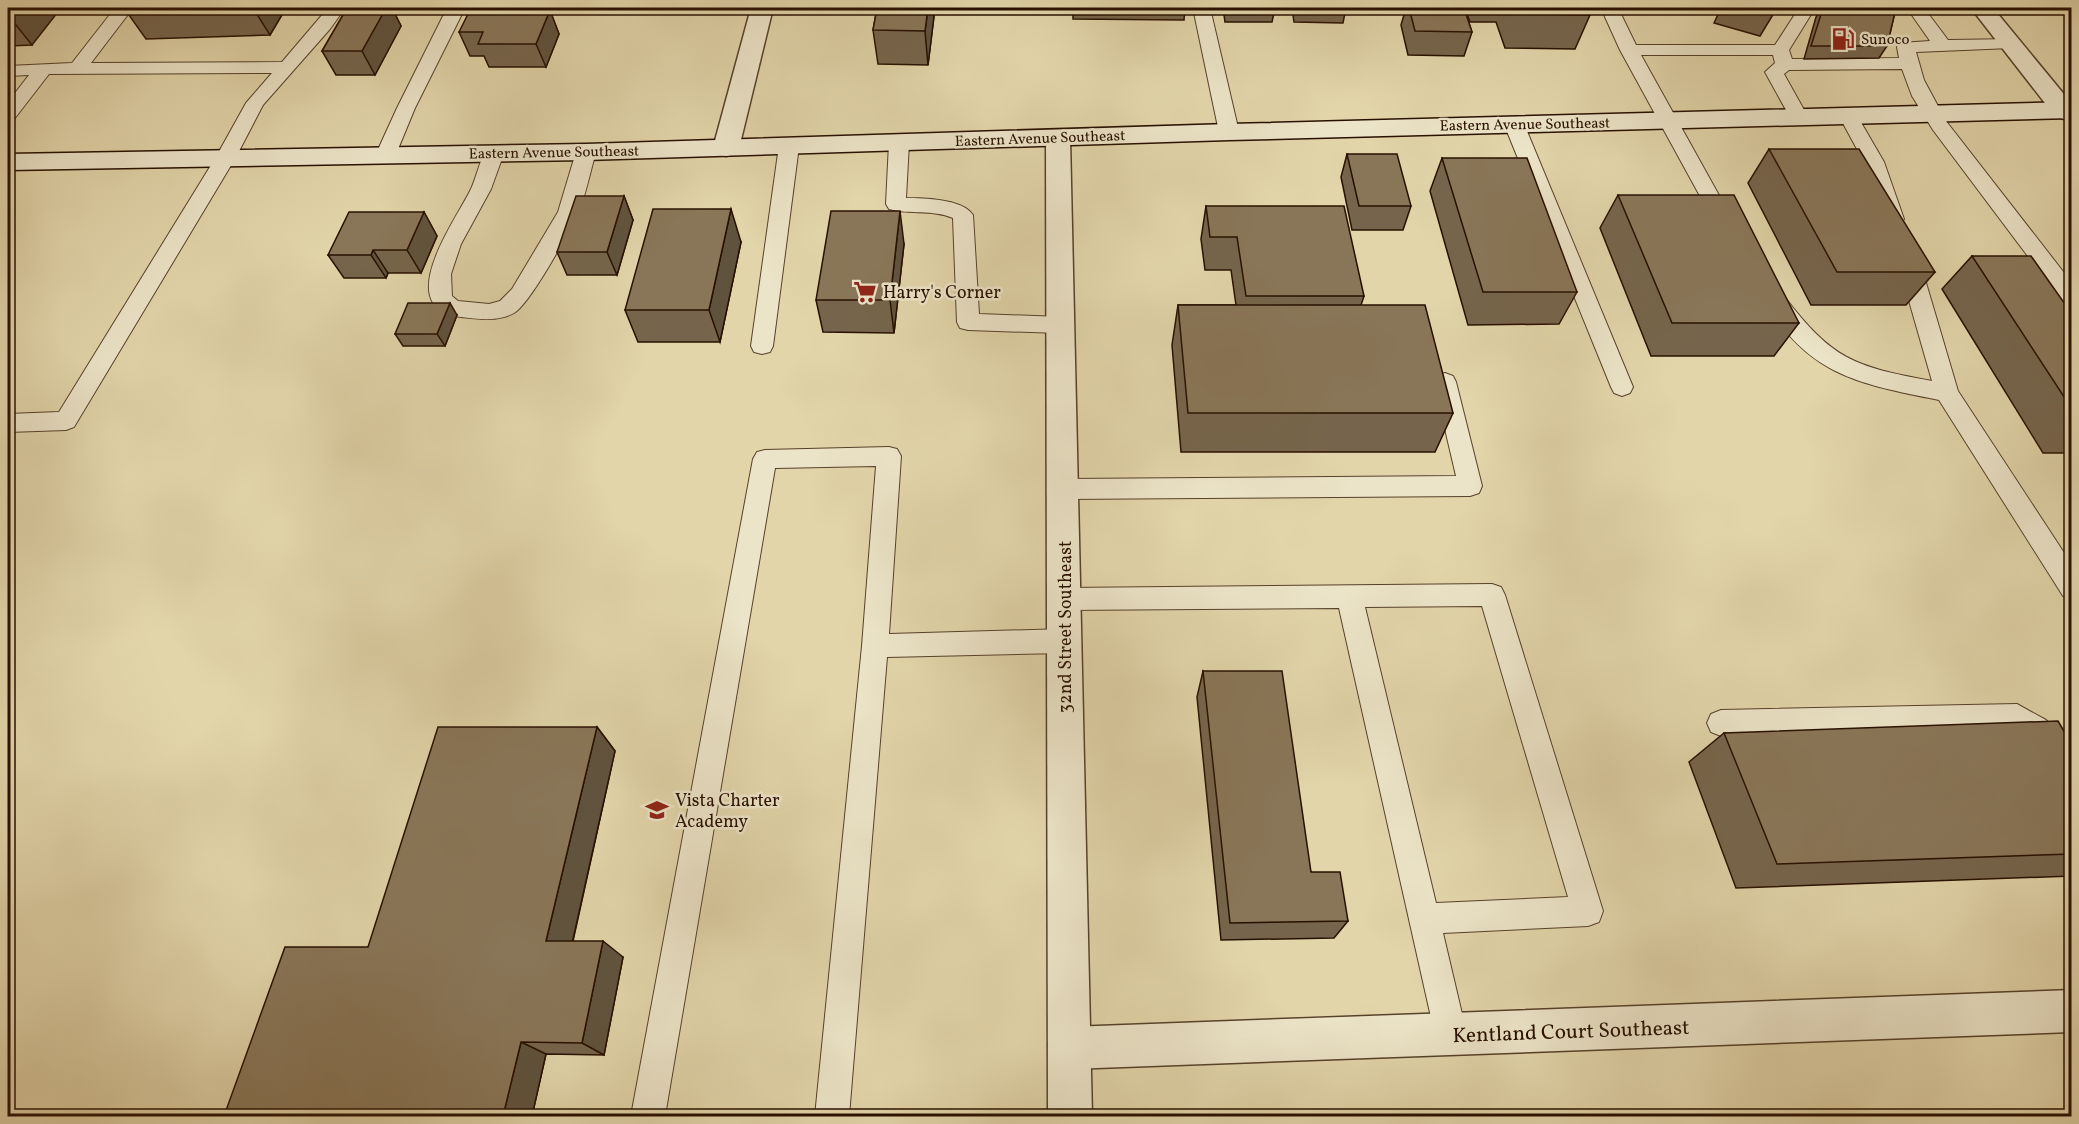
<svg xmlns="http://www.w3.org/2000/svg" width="2079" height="1124" font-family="Vollkorn,serif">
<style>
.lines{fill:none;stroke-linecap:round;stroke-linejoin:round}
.service-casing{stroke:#56412a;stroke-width:2}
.minor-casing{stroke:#56412a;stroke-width:3}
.tertiary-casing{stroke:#56412a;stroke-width:3}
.secondary-casing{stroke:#281000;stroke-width:3}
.service{fill:#ece4c8;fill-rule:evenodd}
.minor{fill:#ece4c8;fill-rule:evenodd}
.tertiary{fill:#ece4c8;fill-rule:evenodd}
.secondary{fill:#ece4c8;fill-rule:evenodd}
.wall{fill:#76654c;stroke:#281000;stroke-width:1.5}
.shaded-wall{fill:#60533e;stroke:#281000;stroke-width:1.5}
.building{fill:#897658;stroke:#281000;stroke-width:1.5}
.labels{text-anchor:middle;stroke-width:5;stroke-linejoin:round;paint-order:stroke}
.far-poi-label{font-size:15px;fill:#281000;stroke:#ece4c8;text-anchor:start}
.far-street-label{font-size:15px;fill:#281000;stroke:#ece4c8}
.poi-label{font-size:18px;fill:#281000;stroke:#ece4c8;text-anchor:start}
.street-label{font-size:18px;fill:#281000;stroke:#ece4c8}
.near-street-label{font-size:21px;fill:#281000;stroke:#ece4c8}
</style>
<rect width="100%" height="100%" fill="#e2d5aa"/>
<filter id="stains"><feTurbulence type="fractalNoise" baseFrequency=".00333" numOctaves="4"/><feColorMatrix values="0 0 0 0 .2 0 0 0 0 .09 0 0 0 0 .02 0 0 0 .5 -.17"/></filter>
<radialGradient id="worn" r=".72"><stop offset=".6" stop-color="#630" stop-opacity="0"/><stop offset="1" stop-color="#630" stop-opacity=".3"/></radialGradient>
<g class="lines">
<g class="service-casing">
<g id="service">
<path d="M115,8H133L91,63L282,62L328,8H345L330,29L263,105L236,157L74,427L66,430L8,432V414L59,412L216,157L246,103L272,73L49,74L15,118L8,120V102L29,75L8,76V66L72,63Z"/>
<path d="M447,8H465L415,108L396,154L393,158L386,160L379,158L376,154L397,108Z"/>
<path d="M1193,8H1210L1239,132L1236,136H1222L1219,132Z"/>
<path d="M1601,8H1618L1636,45H1775L1799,8H1815L1789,50L1792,59L1899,58L1897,47L1900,43L1930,41L1907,8H1924L1948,40L2017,39L2020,43L2017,47L2011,48L1916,52L1924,80L1946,121L2072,283V306L2064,303L2051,287L1933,130L1912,96L1902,69L1789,70L1784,74L1808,117L1806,121H1792L1765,72L1775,63L1773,55H1641L1735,224L1732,229L1725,231L1718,229L1620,50Z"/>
<path d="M1848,110L1855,112L1884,162L1904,219L1901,224L1894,226L1887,224L1884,219L1864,162L1839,116L1841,112Z"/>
<path d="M1514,118L1521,120L1524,124L1633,387L1630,393L1622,396L1614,393L1611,387L1504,124L1507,120Z"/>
<path d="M899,137L906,139L909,143L906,198C924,198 963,199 973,215L979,314L1060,317L1068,319L1071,325L1068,331L1060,333L968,330L960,328L957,322L953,218C932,209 910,215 889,209L886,204L889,143L892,139Z"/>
<path d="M789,140L796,142L799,146L773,346L770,352L762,354L754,352L751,346L779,146L782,142Z"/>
<path d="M586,146L593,148L596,152C590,172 586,195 578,213C569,232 530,304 514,313C498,322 478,319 461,317C391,309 455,221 470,191C477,177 479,161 487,149L494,147L501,149L504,153L491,189L461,244L451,274L452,296L458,301L489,304L500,301L512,289L558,212L576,152L579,148Z"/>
<path d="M1908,252L1915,254L1919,259L1958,391L2072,565V599L2063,596L1939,400C1860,384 1808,376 1764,300L1767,295L1775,292L1783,295C1833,360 1852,366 1932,381L1897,259L1901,254Z"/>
<path d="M1445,373L1453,376L1456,382L1482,486L1479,493L1470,496L1064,499L1055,496L1052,489L1055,482L1064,479L1456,476L1434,382L1437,376Z"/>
<path d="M889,447L897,449L901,456L889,634L1065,629L1074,633L1078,641L1074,649L1065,653L887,657L849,1116H815L862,646L876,466L775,468L665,1116H631L753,459L757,452L765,450Z"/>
<path d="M1492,584L1501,587L1505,595L1603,911L1599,922L1588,926L1443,933L1467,1035L1462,1046L1451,1051L1440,1046L1435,1035L1339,608L1064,610L1055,607L1051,599L1055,591L1064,588ZM1482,606L1568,897L1436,903L1365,607Z"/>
<path d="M2017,704L2046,720L2070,745L2072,786L2062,783L2039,750L2013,730L1721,736L1711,732L1707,723L1711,714L1721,710Z"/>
</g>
</g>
<g class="minor-casing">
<g id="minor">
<path d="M751,8H773L739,148L735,154L726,156L717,154L713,148Z"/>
<path d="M1971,8H1993L2072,104V117L2064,119L2055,116Z"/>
<path d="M2072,990V1032L1070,1069L1055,1063L1049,1048L1055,1033L1070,1027Z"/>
</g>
</g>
<g class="tertiary-casing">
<path id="tertiary" d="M1058,130L1067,132L1070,138L1092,1116H1048L1046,138L1049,132Z"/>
</g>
<g class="secondary-casing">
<path id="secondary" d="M2072,102V118L1229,140L586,160L8,170V154L586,144L1229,124Z"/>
</g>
<use href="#service" class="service"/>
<use href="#minor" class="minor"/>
<use href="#tertiary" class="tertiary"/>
<use href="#secondary" class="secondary"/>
</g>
<g class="wall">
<path d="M8,8L32,45L8,46Z"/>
<path d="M124,8H286L270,35L146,39Z"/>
<path d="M347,8H392L401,26L375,75H336L322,51Z"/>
<path d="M518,8H678L677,11H550L559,34L546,67H489L484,56H470L459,32L519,10Z"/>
<path d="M877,8H935L928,65L878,64L873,30Z"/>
<path d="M1073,8H1185L1184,20L1073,19Z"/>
<path d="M1223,8H1275L1272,22H1225Z"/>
<path d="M1292,8H1346L1343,23L1294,22Z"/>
<path d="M1406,8H1464L1472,32L1464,56L1408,55L1401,25Z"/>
<path d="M1465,8H1587L1590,15L1575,49L1505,48L1496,22H1470Z"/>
<path d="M1721,8H1777L1760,36L1714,23Z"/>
<path d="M1822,8H1896L1887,46L1879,58L1804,59L1816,17Z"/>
<path d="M1769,149L1935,272L1906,305H1811L1748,183Z"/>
<path d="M1347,154L1411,206L1403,230H1352L1341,177Z"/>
<path d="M1442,158L1577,292L1559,324L1468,325L1430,191Z"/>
<path d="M1618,195L1799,323L1774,356H1651L1600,228Z"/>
<path d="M624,196L633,220L617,275H567L557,252Z"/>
<path d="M1206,206L1364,296L1361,305L1453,413L1435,452H1181L1172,345L1178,305H1236L1231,270H1205L1201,239Z"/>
<path d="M424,212L437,236L421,273H388L386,278H344L328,255Z"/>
<path d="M741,242L720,342H638L625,310Z"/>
<path d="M904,244L894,333L823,332L816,300Z"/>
<path d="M1972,256L2072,314V453H2043L1942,289Z"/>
<path d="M457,315L445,346H403L395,334Z"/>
<path d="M1203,671L1311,872L1348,921L1334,938L1221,940L1197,697Z"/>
<path d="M597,727L615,751L573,941L623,957L604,1055L546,1054L532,1116H224L368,947Z"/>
<path d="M1724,733L2072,745V876L1736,888L1689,762Z"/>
</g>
<g class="shaded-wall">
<path d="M8,8H61L32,45L8,15Z"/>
<path d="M253,8H286L270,35Z"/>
<path d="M386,8H392L401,26L375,75L362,51Z"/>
<path d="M928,8H935L928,65L925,31Z"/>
<path d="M550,10L559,34L546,67L536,44Z"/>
<path d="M624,196L633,220L617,275L607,252Z"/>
<path d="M731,209L741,242L720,342L709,310Z"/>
<path d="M900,211L904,244L894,333L890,300Z"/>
<path d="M424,212L437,236L421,273L407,250Z"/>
<path d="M373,250L388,273L386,278L371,255Z"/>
<path d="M450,303L457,315L445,346L437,334Z"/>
<path d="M597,727L615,751L569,957L546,941Z"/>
<path d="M603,941L623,957L604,1055L582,1043Z"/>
<path d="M521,1042L546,1054L532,1116H503Z"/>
</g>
<g class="building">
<path d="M347,8H386L362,51H322Z"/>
<path d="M877,8H928L925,31L873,30Z"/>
<path d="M1409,8H1464L1472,32L1415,31Z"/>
<path d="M1515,8H1587L1590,15L1518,14Z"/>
<path d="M1823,8H1896L1887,46H1811Z"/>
<path d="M470,10H550L536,44H478L483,32H459Z"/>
<path d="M1769,149H1859L1935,272H1837Z"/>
<path d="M1347,154H1397L1411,206H1359Z"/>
<path d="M1442,158H1527L1577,292H1483Z"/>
<path d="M1618,195H1734L1799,323H1672Z"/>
<path d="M576,196H624L607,252H557Z"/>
<path d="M1206,206H1344L1364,296H1246L1237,237H1210Z"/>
<path d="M653,209H731L709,310H625Z"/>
<path d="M831,211H900L890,300H816Z"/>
<path d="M349,212H424L407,250H373L371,255H328Z"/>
<path d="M1972,256H2031L2072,314V409Z"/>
<path d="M408,303H450L437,334H395Z"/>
<path d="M1178,305H1425L1453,413H1188Z"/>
<path d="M1203,671H1282L1311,872H1340L1348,921L1230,923Z"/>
<path d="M2058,721L2072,745V854L1777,864L1724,733Z"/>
<path d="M438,727H597L546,941H603L582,1043L521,1042L503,1116H224L285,947H368Z"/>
</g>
<defs>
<g id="fuel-bare" transform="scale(1.8)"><path d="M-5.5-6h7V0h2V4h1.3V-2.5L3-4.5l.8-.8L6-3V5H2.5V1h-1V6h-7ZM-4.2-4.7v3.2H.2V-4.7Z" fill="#8f2418" stroke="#ece4c8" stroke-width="2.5" paint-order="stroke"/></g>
<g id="supermarket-bare" transform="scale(1.8)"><path d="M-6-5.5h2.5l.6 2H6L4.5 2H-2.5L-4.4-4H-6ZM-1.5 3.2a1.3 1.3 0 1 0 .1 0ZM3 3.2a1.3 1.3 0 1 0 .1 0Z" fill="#8f2418" stroke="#ece4c8" stroke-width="2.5" paint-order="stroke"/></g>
<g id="school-bare" transform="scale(1.8)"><path d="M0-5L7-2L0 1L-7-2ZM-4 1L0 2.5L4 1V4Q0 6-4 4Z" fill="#8f2418" stroke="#ece4c8" stroke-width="2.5" paint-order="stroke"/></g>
</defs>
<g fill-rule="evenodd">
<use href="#fuel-bare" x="1843" y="39"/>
<use href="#supermarket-bare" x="865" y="292"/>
<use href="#school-bare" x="657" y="810"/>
</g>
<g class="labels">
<g class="far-poi-label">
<text x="1861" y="44">Sunoco</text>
</g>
<g class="far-street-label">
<text transform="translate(1525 124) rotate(-1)" y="5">Eastern Avenue Southeast</text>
<text transform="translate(1040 138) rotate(-2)" y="5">Eastern Avenue Southeast</text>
<text transform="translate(554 152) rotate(-1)" y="5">Eastern Avenue Southeast</text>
</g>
<g class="poi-label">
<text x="883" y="298">Harry's Corner</text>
<text x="675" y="806">Vista Charter<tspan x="675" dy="21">Academy</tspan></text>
</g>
<g class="street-label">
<text transform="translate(1065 627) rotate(-90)" y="6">32nd Street Southeast</text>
</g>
<g class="near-street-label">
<text transform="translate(1571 1031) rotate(-2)" y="7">Kentland Court Southeast</text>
</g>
</g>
<rect width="2079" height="1124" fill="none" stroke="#e2d5aa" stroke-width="30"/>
<rect x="9" y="9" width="2061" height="1106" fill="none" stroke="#281000" stroke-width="3"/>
<rect x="15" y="15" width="2049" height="1094" fill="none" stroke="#281000" stroke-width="1.5"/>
<rect width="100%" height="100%" filter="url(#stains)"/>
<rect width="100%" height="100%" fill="url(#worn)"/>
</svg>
